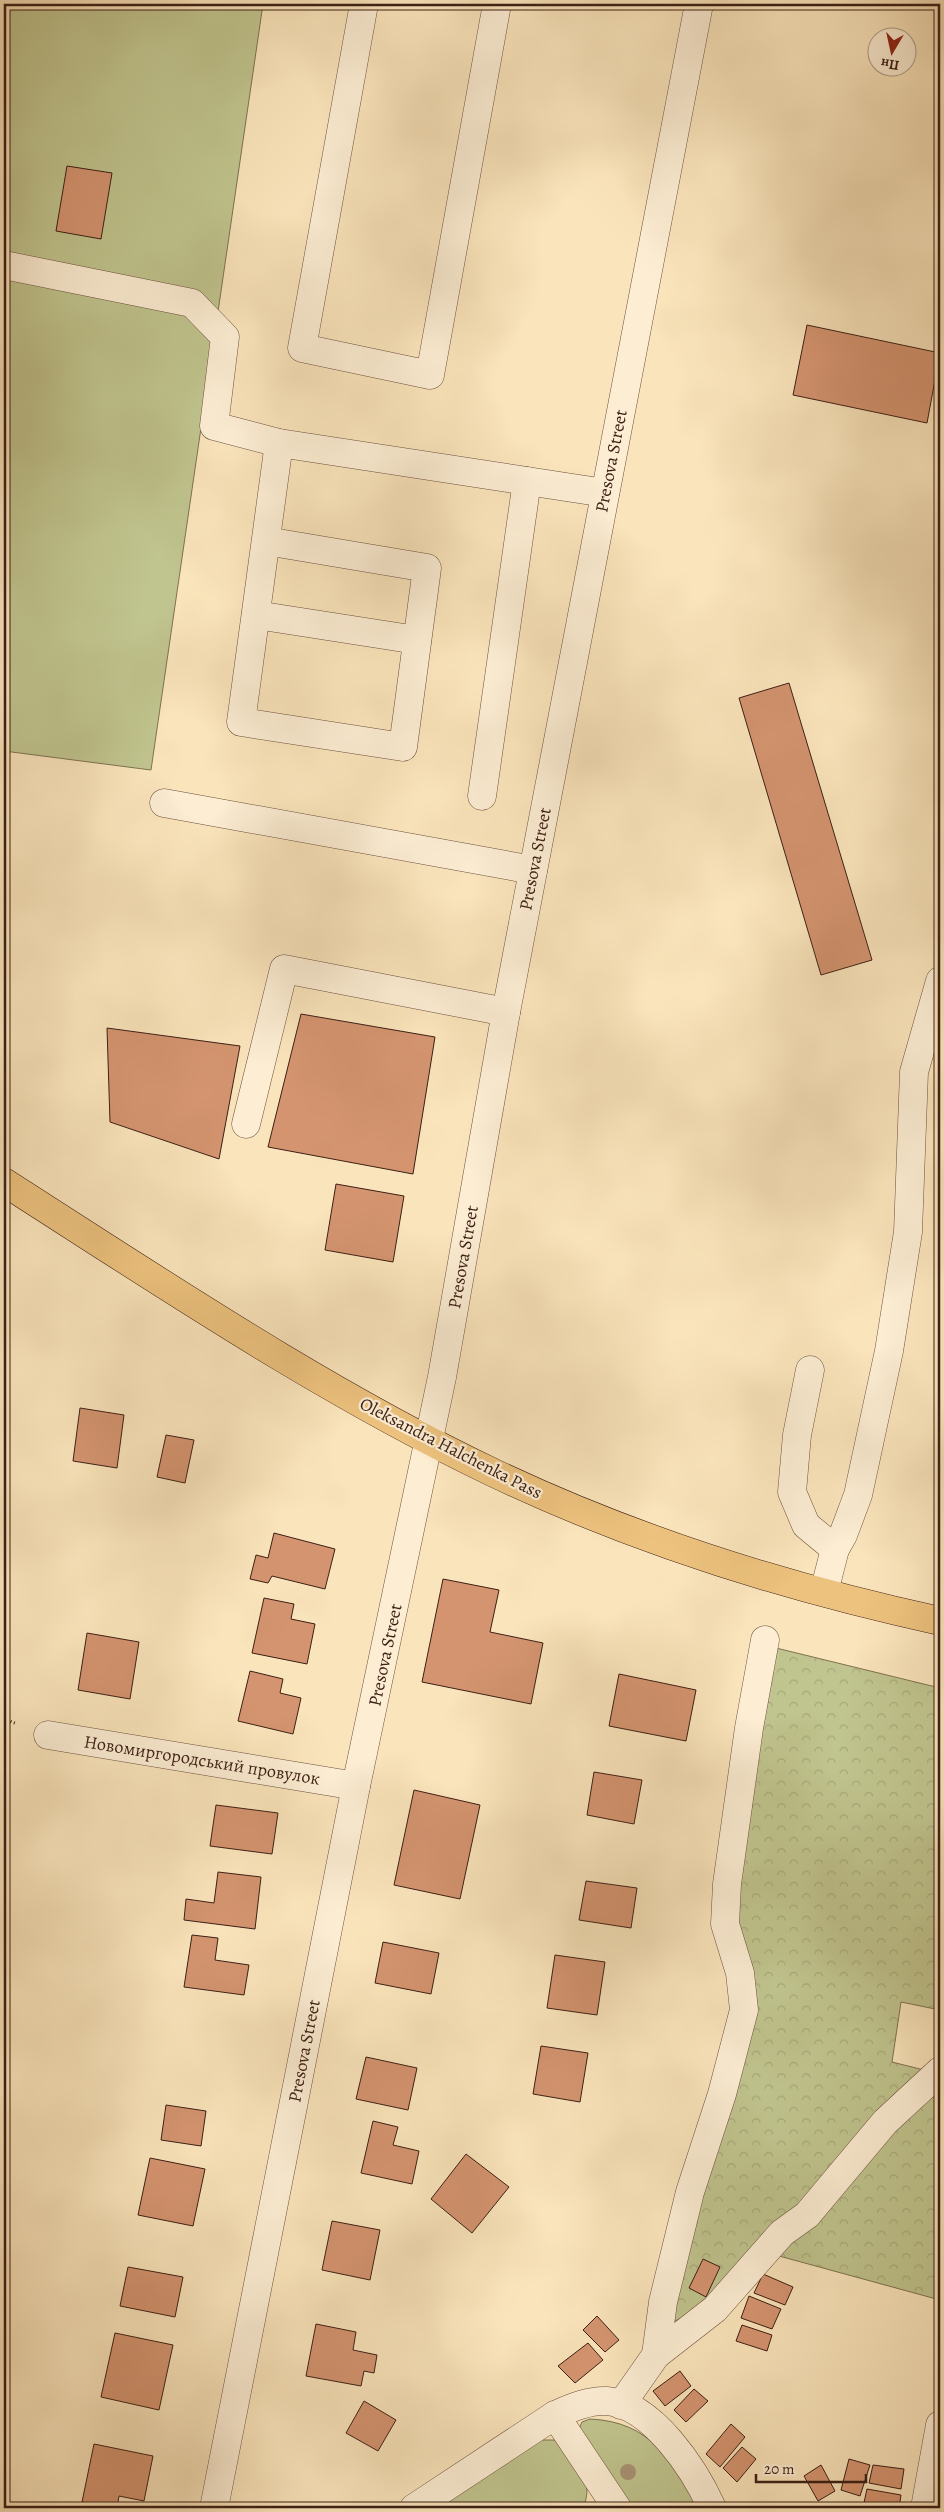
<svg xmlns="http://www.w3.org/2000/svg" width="944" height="2512" font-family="Alegreya,serif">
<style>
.green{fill:#c0c48e;stroke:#7e7252}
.forest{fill:url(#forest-crowns);stroke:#7e7252}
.building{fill:#d49470;stroke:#3c1f15}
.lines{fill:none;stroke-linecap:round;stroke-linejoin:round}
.minor-casing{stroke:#6c503e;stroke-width:29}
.major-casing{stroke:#3c1f15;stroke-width:29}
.path{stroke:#3c1f15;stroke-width:3;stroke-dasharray:1 2.5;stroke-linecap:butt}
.minor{stroke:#fcedd3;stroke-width:28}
.major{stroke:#edc27e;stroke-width:28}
.tree{fill:#a89374}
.labels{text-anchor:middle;stroke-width:4.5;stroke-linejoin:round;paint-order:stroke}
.street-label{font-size:18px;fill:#3c1f15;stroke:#fcedd3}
</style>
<defs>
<pattern id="forest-crowns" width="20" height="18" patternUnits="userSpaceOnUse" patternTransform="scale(1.25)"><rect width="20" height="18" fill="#c0c48e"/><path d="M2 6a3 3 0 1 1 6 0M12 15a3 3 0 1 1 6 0" fill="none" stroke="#a6a87a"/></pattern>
</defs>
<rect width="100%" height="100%" fill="#fae4bb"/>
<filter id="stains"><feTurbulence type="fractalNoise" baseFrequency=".004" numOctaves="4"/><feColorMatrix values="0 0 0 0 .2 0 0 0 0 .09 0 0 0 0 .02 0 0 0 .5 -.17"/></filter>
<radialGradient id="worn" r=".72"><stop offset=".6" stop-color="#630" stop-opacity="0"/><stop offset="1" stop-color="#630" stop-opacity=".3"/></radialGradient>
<g class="green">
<path d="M4,4H263L151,770L4,751Z"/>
<path d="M590,2419C652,2422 670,2460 698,2508H632L593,2455L579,2429L582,2422Z"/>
<path d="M538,2440H556C574,2463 596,2478 583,2508H431Z"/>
</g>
<path class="forest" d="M772,1647L940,1688V2010L901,2002L892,2062L940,2074V2300L757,2250L706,2306L669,2324L673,2299L733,2089L732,1917Z"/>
<g class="building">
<path d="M67,166L112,173L101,239L56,231Z"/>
<path d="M807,325L940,353L927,423L793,395Z"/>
<path d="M789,683L872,960L821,975L739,698Z"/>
<path d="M301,1014L435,1037L413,1174L268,1147Z"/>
<path d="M107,1028L240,1046L219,1159L110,1122Z"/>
<path d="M336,1184L404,1196L393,1262L325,1250Z"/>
<path d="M80,1408L124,1415L117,1468L73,1461Z"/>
<path d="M166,1435L194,1440L185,1483L157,1477Z"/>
<path d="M274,1533L335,1549L325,1589L272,1576L268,1583L250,1579L256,1555L268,1558Z"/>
<path d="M443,1579L499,1590L490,1632L543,1643L531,1704L422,1682Z"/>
<path d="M264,1598L294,1604L291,1619L315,1624L307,1664L252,1653Z"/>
<path d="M87,1633L139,1642L130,1699L78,1690Z"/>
<path d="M250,1671L283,1679L280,1693L301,1698L293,1734L238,1721Z"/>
<path d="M619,1674L696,1690L686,1741L609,1726Z"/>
<path d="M594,1772L642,1780L634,1824L587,1815Z"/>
<path d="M414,1790L480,1805L460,1899L394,1885Z"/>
<path d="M216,1805L278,1813L272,1854L210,1846Z"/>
<path d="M218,1872L261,1877L255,1929L184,1920L186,1899L214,1903Z"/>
<path d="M586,1881L637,1888L631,1928L579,1920Z"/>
<path d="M192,1935L218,1938L215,1960L249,1965L244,1995L184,1987Z"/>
<path d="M383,1942L439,1953L431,1994L375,1983Z"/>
<path d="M555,1955L605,1962L597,2015L547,2008Z"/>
<path d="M541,2046L588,2053L580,2102L533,2094Z"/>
<path d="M366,2057L417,2068L408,2110L356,2099Z"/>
<path d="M166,2105L206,2111L201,2146L161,2140Z"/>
<path d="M373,2121L398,2127L393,2145L419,2151L412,2184L361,2173Z"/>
<path d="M466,2154L509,2187L472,2233L431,2199Z"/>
<path d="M150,2158L205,2169L193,2226L138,2215Z"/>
<path d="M332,2221L380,2230L370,2280L322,2270Z"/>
<path d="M703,2259L720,2267L706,2297L689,2288Z"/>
<path d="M128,2267L183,2277L175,2317L120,2306Z"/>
<path d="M763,2274L793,2287L785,2305L754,2293Z"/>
<path d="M749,2296L781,2309L772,2329L741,2318Z"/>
<path d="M597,2316L619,2340L605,2352L583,2330Z"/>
<path d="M316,2324L356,2332L353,2350L377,2355L374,2373L364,2371L361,2386L306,2376Z"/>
<path d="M742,2325L772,2335L767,2351L736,2341Z"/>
<path d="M115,2333L173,2345L159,2410L101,2397Z"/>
<path d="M588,2343L603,2360L575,2383L558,2366Z"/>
<path d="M680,2371L691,2386L665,2406L653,2391Z"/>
<path d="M694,2389L708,2401L686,2422L674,2410Z"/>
<path d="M364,2401L396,2420L378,2451L346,2433Z"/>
<path d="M731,2424L745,2437L720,2467L706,2454Z"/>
<path d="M94,2444L153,2456L144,2501L119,2496L117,2508L82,2502Z"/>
<path d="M742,2447L756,2459L737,2482L723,2468Z"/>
<path d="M849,2459L870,2465L860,2496L841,2490Z"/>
<path d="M821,2465L835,2491L818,2501L804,2476Z"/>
<path d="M873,2465L904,2469L901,2489L869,2483Z"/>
<path d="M867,2489L901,2495L899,2508L863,2507Z"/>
</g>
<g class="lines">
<g class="minor-casing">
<g id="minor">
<path d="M364,4L302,348L430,375L497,4"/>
<path d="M4,265L192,303L225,337L214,426L279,443L605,493"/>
<path d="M266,541L427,568L403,747L241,722L279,443"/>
<path d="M256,615L417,640"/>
<path d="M482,796L527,481"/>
<path d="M164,803L533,870"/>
<path d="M246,1124L284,969L506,1012"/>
<path d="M810,1370L797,1435L792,1492L806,1525L835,1549L824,1592"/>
<path d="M835,1549L843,1535L858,1495L889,1351L908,1232L914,1072L940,981"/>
<path d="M48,1735L356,1786"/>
<path d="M656,2355L663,2302L690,2192L722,2094L744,2010L740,1973L725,1924L727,1884L749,1728L765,1640"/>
<path d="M621,2405L656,2355L715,2309L782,2233L807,2215L885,2122L940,2071"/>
<path d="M555,2415L617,2508"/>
<path d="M214,2508L356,1786L442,1377L506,1012L699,4"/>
<path d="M414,2508L555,2415C571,2408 589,2400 607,2401C653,2405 695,2470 712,2508"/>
<path d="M925,2508L940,2425"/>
</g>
</g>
<g class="major-casing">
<path id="major" d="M4,1182C162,1283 324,1392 494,1473C635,1540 788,1588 940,1621"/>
</g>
<path class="path" d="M4,1719L17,1724"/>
<use href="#minor" class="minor"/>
<use href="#major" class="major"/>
</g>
<circle class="tree" cx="628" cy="2472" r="8"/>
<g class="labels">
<g class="street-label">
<text transform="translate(611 461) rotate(-79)" y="6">Presova Street</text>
<text transform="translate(535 859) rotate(-79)" y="6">Presova Street</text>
<text transform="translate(463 1257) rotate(-80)" y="6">Presova Street</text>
<text transform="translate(451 1448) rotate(27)" y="6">Oleksandra Halchenka Pass</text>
<text transform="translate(385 1655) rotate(-78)" y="6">Presova Street</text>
<text transform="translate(202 1760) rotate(9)" y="6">Новомиргородський провулок</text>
<text transform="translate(304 2051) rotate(-79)" y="6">Presova Street</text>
</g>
</g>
<rect width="944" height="2512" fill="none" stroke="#fae4bb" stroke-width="20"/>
<rect x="5" y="5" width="934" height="2502" fill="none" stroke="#3c1f15" stroke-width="2.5"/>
<rect x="10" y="10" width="924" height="2492" fill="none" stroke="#3c1f15"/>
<g transform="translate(892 52) rotate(189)"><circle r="24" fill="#fcedd3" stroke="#af9b87"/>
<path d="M0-4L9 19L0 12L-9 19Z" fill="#8f2418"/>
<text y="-8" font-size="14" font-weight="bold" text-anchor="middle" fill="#3c1f15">Пн</text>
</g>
<path d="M756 2474v8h110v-8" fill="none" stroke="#3c1f15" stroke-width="2.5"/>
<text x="764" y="2474" font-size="15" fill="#3c1f15" stroke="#fcedd3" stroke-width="4" paint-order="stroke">20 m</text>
<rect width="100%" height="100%" filter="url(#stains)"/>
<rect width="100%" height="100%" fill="url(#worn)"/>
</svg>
